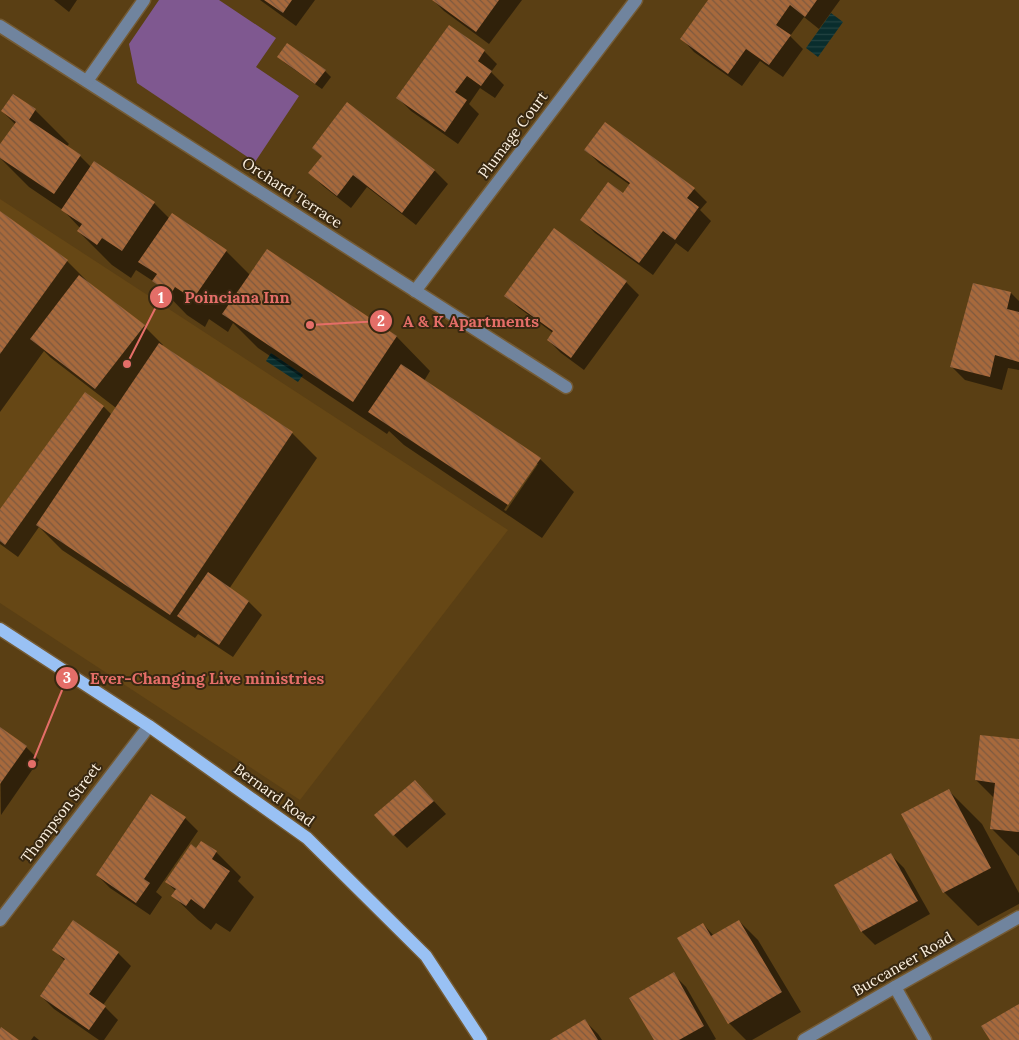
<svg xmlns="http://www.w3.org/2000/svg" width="1019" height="1040" font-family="Lora,serif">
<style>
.built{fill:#664715}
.park{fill:#7f5890}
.water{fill:url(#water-rules)}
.shadow{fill:#0007;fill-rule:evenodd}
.building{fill:url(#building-back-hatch)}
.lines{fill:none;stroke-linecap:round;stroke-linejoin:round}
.minor-casing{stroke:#745b35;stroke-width:15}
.major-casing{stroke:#745b35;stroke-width:15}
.minor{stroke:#70849e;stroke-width:12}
.major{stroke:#99c1f4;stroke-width:12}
.labels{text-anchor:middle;stroke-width:4;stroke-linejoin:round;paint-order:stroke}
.street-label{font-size:15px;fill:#fdf1e0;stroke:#382811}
.leader{fill:none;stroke:#e46e68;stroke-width:2}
.callout-dot{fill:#e46e68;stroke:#382811;stroke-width:2}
.mark-label{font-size:15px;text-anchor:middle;font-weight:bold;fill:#fff}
.callout-label{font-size:16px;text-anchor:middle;font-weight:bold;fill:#e46e68;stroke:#382811;stroke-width:4;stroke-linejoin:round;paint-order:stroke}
</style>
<defs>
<pattern id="water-rules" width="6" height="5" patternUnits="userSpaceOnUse" patternTransform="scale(1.25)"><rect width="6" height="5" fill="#092d2d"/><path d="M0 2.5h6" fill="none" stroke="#224241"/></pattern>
<pattern id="building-back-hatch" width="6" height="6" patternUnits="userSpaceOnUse" patternTransform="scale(1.25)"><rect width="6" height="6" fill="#a7693c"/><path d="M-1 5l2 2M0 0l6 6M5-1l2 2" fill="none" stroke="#7e5a3f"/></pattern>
</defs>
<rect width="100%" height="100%" fill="#5a3f14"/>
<path class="built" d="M0,199L508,530L300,800L0,603Z"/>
<path class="park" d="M159,0H219L276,38L256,67L299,96L255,162L137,83L129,44Z"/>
<g class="water">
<path d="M831,13L843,22L818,57L806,48Z"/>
<path d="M271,353L303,375L298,382L266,361Z"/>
</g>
<g class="shadow">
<path d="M54,0H77L69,12Z"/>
<path d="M260,0H315L296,26Z"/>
<path d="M433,0H522L489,44L444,11Z"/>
<path d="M710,0H840L819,29L804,17L790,36L803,49L783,77L760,61L742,86L694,52L682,39Z"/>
<path d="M484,51L497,64L491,72L504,85L495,98L480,88L469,104L479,114L458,144L411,111L398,98Z"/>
<path d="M279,57L325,71L331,77L322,89L285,63Z"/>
<path d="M348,104L435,171L448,184L416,225L367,187L351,208L323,186L310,173L323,157Z"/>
<path d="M35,110L69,144L66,147L80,156L92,168L95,163L154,203L169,218L226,251L250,275L267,251L397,337L430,371L424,381L540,459L574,492L542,538L404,445L389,431L387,434L258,348L233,323L228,332L209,319L205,327L187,315L156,283L136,270L131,278L112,265L78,231L80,228L63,210L29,187L0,158V146L15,124L2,111ZM535,464H538L506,511L504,510Z"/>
<path d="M586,150L694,189L707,202L700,210L711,221L688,252L676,243L653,275L595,233L582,220L623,195L630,185L599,163Z"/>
<path d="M0,213L67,261L92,286L144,326L163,345L162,346L292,433L317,458L229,589L249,602L262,615L233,657L198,634L195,638L62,550L39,527L18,557L0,544V512L85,394L104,407L112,415L116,408L51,358L44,351L0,412Z"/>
<path d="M555,230L626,282L639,295L584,370L561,353L548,340L553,333L519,308L506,296Z"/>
<path d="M974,284L1011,293L1019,301V370L1008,368L1002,390L965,380L952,367Z"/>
<path d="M0,729L26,747L39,760L1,815Z"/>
<path d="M1019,740V856L991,828L994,798L976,780Z"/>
<path d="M415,781L446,814L407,848L394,835Z"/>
<path d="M949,791L982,824L1019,893V904L978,926L944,892Z"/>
<path d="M185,818L198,831L156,892L162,897L150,915L110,888L97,875Z"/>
<path d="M197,850L216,852L241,877L238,881L254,897L230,932L216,923L211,930L198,920L173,896L176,891L166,882Z"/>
<path d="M891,855L904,868L930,914L875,945L862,932L836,885Z"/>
<path d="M739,921L758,940L801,1012L752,1040H746L729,1023L703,924L714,936Z"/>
<path d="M54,950L118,953L131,966L103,1005L118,1020L104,1040H99L54,1009L41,996L65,961Z"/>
<path d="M673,974L686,987L716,1039L714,1040H655Z"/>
<path d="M585,1021L598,1034L602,1040H553Z"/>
<path d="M34,1036L39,1040H31Z"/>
</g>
<g class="building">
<path d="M264,0H292L283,13Z"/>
<path d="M432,0H499L476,32Z"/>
<path d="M708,0H817L805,17L790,5L776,25L791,35L769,65L746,49L728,74L680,39Z"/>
<path d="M449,25L485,50L478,61L492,71L481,86L467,76L455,92L467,100L445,132L396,98Z"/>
<path d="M287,43L326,70L315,84L277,57Z"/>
<path d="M13,94L36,109L29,120L81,155L54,194L0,158V144L16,122L1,111Z"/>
<path d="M347,102L435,170L402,213L353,175L337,196L308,173L322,156L312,148Z"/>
<path d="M605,122L695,188L687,198L699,207L675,240L663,231L639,263L580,220L608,182L623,193L630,183L584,150Z"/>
<path d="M94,161L155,202L122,251L102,238L97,245L77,231L82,224L61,210Z"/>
<path d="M0,211L68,260L0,354Z"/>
<path d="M172,213L227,250L193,299L175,287L171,294L152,281L157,274L138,262Z"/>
<path d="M554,228L627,281L571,358L547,340L553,331L504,296Z"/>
<path d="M267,249L397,336L353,402L222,314Z"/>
<path d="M79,275L145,325L95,389L30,339Z"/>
<path d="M973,283L1011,292L1007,309L1019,312V362L995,355L990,377L950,367Z"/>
<path d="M159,343L293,432L170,615L36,525Z"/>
<path d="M401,364L541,458L508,505L368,412Z"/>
<path d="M85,392L104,406L5,545L0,541V509Z"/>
<path d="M208,572L249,601L219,645L177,616Z"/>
<path d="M0,727L27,746L0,784Z"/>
<path d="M980,735L1019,739V832L990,829L995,783L975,780Z"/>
<path d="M415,780L434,801L393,836L374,815Z"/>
<path d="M949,789L991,868L943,893L901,814Z"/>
<path d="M151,794L186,817L144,879L150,883L136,903L96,875Z"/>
<path d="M201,841L217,851L212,859L230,871L204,909L191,899L186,906L171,896L176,889L165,882L191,844L196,848Z"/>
<path d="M891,853L918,901L861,932L834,885Z"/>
<path d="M73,920L119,952L89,994L106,1006L89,1030L40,996L65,959L52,950Z"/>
<path d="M739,920L782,992L728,1024L677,938L703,923L711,936Z"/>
<path d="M674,972L704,1026L679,1040H654L629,998Z"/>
<path d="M1019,1004V1040H990L981,1026Z"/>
<path d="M585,1019L598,1040H550Z"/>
<path d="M1,1027L19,1040H0V1029Z"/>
</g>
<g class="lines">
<g class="minor-casing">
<g id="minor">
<path d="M0,26L566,387"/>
<path d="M87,81L144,0"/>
<path d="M415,291L636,0"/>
<path d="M0,920L149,726"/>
<path d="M895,987L925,1040"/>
<path d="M804,1040L895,987L1019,917"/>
</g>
</g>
<g class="major-casing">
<path id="major" d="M0,629L149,726L307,838L426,956L481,1040"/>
</g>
<use href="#minor" class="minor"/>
<use href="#major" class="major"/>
</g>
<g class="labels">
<g class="street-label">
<text transform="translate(513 135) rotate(-53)" y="5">Plumage Court</text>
<text transform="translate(292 193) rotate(33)" y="5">Orchard Terrace</text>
<text transform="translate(274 795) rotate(36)" y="5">Bernard Road</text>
<text transform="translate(61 813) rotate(-53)" y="5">Thompson Street</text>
<text transform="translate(903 964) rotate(-30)" y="5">Buccaneer Road</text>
</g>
</g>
<path class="leader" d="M127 364L161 297M310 325L381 321M32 764L67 678"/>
<g class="callout-dot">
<circle cx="127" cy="364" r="5"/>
<circle cx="310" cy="325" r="5"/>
<circle cx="32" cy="764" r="5"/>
<circle cx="161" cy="297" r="12"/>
<circle cx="381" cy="321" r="12"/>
<circle cx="67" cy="678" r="12"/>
</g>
<g class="mark-label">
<text x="161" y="303">1</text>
<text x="381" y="326">2</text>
<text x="67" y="683">3</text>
</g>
<g class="callout-label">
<text x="237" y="303">Poinciana Inn</text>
<text x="471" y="327">A &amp; K Apartments</text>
<text x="207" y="684">Ever-Changing Live ministries</text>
</g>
</svg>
